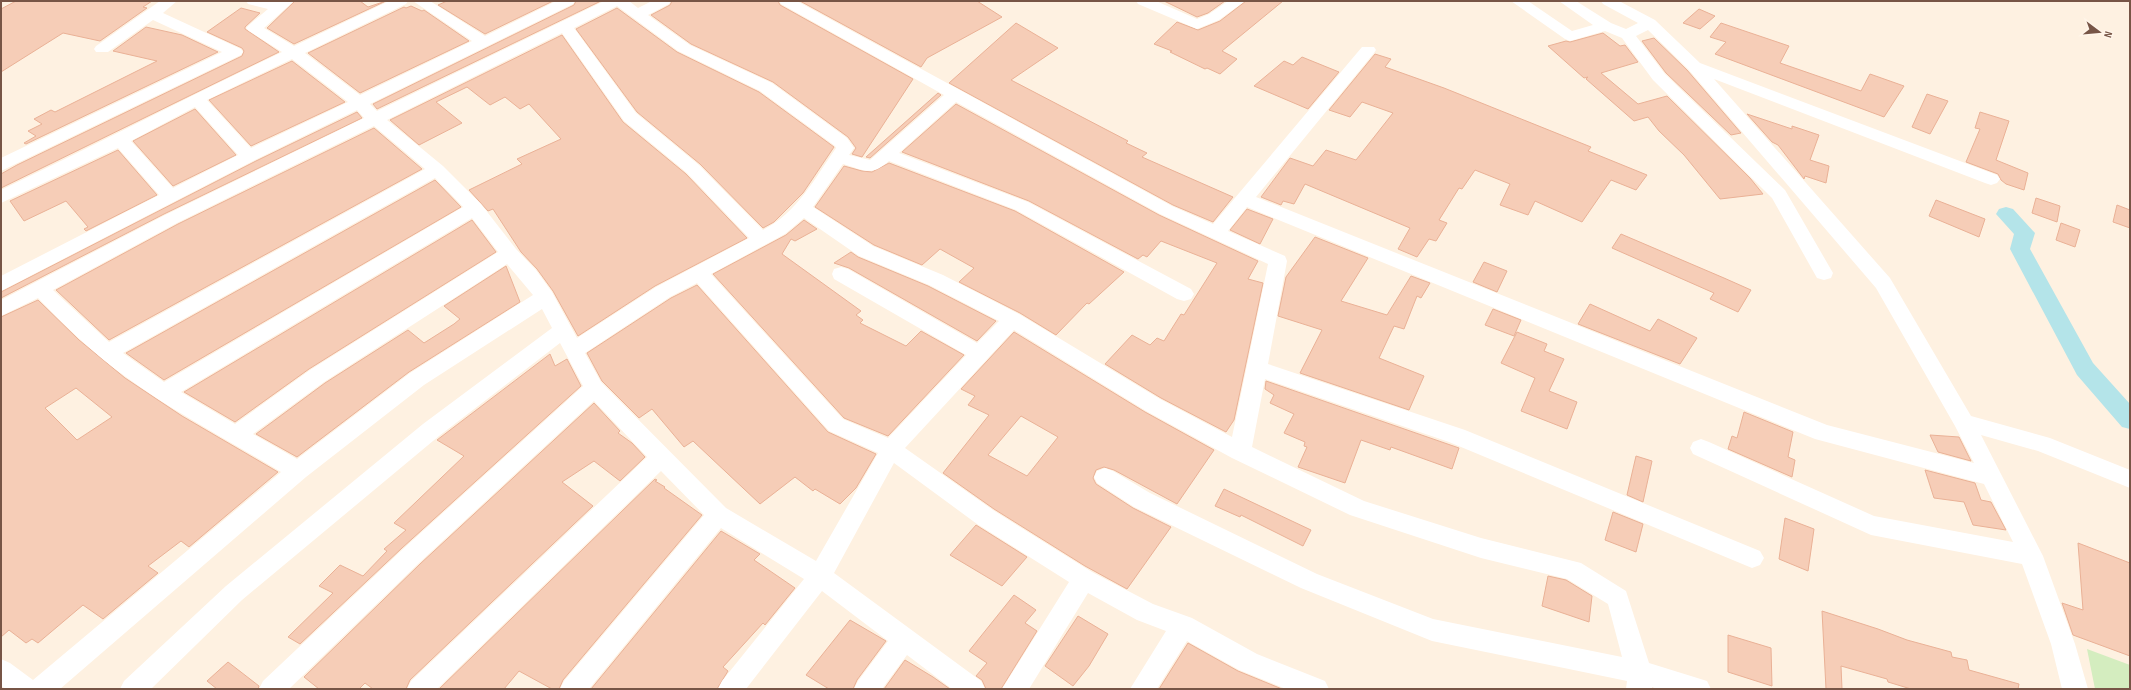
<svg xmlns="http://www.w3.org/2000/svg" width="2131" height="690" font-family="'Sofia Sans Condensed',sans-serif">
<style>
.green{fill:#d4edbf}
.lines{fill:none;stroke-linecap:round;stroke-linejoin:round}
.canal{fill:#b4e4e9;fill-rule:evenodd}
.building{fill:#f6cdb7;stroke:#eab196;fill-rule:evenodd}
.street{fill:#fff;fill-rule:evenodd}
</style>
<rect width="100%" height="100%" fill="#fef1e1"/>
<path class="green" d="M2087,649L2130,665V689H2095Z"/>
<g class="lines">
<path class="canal" d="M2006,207L2013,209L2035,233L2030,249L2093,363L2130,404V429L2122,427L2077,375L2010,249L2014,234L1996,214L1999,209Z"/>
</g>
<g class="building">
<path d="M16,1H152L143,7L147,8L100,41L63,33L1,72V9Z"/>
<path d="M295,1H360L368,7L386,1L294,44L267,28Z"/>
<path d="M447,1H553L485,34L438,5Z"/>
<path d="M576,1H601L377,109L373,104L574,5Z"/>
<path d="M672,1H778L780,5L913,79L862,157L852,154L856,148L848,137L773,82L691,44L651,15L670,5Z"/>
<path d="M800,1H977L1002,17L927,58L921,67Z"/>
<path d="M1164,1H1225L1208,13L1197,17Z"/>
<path d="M1246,1H1283L1222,51L1237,59L1220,74L1207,68L1205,69L1170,52L1172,51L1154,44L1177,22L1198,30L1220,21Z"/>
<path d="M411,6L422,11L424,10L469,41L360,93L308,53L404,7L406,8Z"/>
<path d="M241,8L260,13L245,27V29L279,52L1,188V174L17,165L242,56L244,51L242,48L207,32Z"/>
<path d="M617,8L677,52L759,92L834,147L803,193L774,222L763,228L700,164L637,112L576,29Z"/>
<path d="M1699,9L1715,16L1700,29L1683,23Z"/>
<path d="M1016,23L1058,48L1011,80L1128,141L1126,143L1147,153L1142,157L1233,197L1213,222L1173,205L949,83Z"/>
<path d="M1721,23L1789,46L1780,63L1861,91L1870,74L1904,86L1884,117L1715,54L1726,42L1710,37Z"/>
<path d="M146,27L182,35L218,52L26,144L24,143L36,136L28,131L42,124L34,119L51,110L55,112L157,61L113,51Z"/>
<path d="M1603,33L1620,46L1625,45L1638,62L1601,73L1638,104L1667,96L1750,178L1763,194L1720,199L1684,155L1659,131L1648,117L1634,121L1586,79L1588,77L1584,78L1548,46L1566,41L1570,42Z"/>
<path d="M562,35L623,122L686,174L747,238L655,286L578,336L553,291L537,269L521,252L493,209L488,211L469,190L522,164L517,159L561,139L529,104L520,109L505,97L490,105L467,87L436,102L462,123L419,145L390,120Z"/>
<path d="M1654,38L1687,70L1741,133L1731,135L1666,73L1642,41Z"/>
<path d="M1375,54L1391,59L1385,67L1444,88L1591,147L1588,151L1647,175L1636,190L1611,180L1582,222L1535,201L1528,215L1500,205L1510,184L1475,170L1462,189L1459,188L1439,220L1447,223L1436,241L1429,239L1417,257L1398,249L1410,228L1305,184L1294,204L1283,201L1281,205L1261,197L1290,158L1313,166L1326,150L1356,160L1393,113L1362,102L1350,117L1329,110Z"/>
<path d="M1302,57L1339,72L1308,109L1254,86L1284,61L1293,65Z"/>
<path d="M292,61L345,102L251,146L209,100Z"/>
<path d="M938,93L941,95L870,158L866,157Z"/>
<path d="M1927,94L1948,101L1930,134L1912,127Z"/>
<path d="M956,104L1159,215L1258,261L1248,279L1263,283L1234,420L1226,432L1161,398L1105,364L1132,335L1150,345L1157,338L1164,341L1181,314L1184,315L1217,263L1161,241L1147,257L1143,255L1138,259L1029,201L902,152Z"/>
<path d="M195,109L236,155L173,186L133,141Z"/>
<path d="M357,112L362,118L164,214L1,298V292L256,161Z"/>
<path d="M1980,112L2009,121L1996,160L2028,173L2024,190L2006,184L2001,180L1998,174L1966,162L1980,129L1975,128Z"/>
<path d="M1747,114L1792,129V126L1819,135L1810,160L1829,166L1826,183L1805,176L1804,179L1778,145L1772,142Z"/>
<path d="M374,128L422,169L109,340L56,290L178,224Z"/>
<path d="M118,150L157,195L86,231L84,229L88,227L66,201L24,221L10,201Z"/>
<path d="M889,163L1015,211L1124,272L1089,304L1087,303L1056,335L1020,313L959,282L974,268L940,249L922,265L874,245L815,207L844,166L862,171L872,172Z"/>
<path d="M435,180L461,207L164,380L126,353Z"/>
<path d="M2036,198L2060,206L2057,222L2032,213Z"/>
<path d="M1936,200L1985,219L1979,237L1929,216Z"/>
<path d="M2117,205L2130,210V228L2113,222Z"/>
<path d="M1247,209L1273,219L1260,244L1230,230Z"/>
<path d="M472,220L496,252L309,369L235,422L184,392Z"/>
<path d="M804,220L817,229L795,241L791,239L782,254L861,311L856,315L863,320L860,323L906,346L921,331L964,355L888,436L844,418L713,274L786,235Z"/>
<path d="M2061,223L2080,230L2075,247L2056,240Z"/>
<path d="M1621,234L1724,278L1751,290L1738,312L1710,299L1714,293L1612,248Z"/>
<path d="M1315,237L1368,258L1341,301L1387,315L1411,276L1430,283L1421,298L1417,296L1404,329L1394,326L1379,358L1424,376L1409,410L1300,373L1322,330L1278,316L1286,277Z"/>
<path d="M851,252L858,257L928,286L996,321L977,341L849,268L834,263Z"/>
<path d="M1484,262L1507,271L1497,292L1473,282Z"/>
<path d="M506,266L520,302L409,372L297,457L256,434L325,383L408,330L424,343L454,324L460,319L444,306Z"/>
<path d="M697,285L828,432L876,454L856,488L840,504L815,489L813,491L795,477L760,504L693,441L684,447L652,409L639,418L602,381L587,353L671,298Z"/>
<path d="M38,300L79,340L125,378L182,416L278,472L189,547L181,541L148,566L158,573L103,619L83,605L38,643L32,639L26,643L9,630L1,637V317ZM76,388L112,417L77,440L45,408Z"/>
<path d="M1590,304L1650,331L1658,319L1697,338L1680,364L1578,324Z"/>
<path d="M1493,309L1521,320L1514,336L1485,325Z"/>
<path d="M1014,332L1145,412L1214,450L1177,504L1114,470L1104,467L1096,470L1093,478L1096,484L1133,508L1171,527L1127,589L1085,566L994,509L943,473L989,415L968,405L975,396L961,389ZM1021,416L1058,437L1027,476L988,455Z"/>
<path d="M1517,332L1547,344L1544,351L1564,359L1549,391L1577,402L1567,429L1521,411L1535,378L1501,363Z"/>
<path d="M550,354L555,366L567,359L581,386L402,548L300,644L288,637L333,593L319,586L340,565L363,576L387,551L384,549L406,530L394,523L464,456L437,440Z"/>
<path d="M1266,381L1459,448L1452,469L1391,447L1390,450L1361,440L1345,483L1298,467L1307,447L1304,446L1305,442L1284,433L1294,414L1270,403L1274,395L1265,389Z"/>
<path d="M594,403L620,431L618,433L632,443L645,457L620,481L594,461L562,482L593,506L410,680L406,689H373L365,683L359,689H319L304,677L420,564Z"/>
<path d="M1744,412L1793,432L1788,457L1795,460L1792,477L1728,449L1732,436L1737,438Z"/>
<path d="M1930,435L1959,437L1971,461L1938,452Z"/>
<path d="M1636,456L1652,461L1643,502L1627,495Z"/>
<path d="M1925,470L1975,483L1981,500L1991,502L2006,530L1973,525L1964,502L1934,498Z"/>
<path d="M655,479L657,480L655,481L665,487L664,488L702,515L563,680L559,689H552L519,671L504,689H439Z"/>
<path d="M1224,489L1311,530L1303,546L1241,515L1240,517L1215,506Z"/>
<path d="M1613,512L1643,524L1636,552L1605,540Z"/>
<path d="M1785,518L1814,529L1808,571L1779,559Z"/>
<path d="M976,525L1027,557L1002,586L950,555Z"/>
<path d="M721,531L760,554L754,560L795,588L765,625L763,623L723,667L728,671L717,689H591Z"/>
<path d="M2078,543L2130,563V656L2073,635L2062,603L2083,610Z"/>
<path d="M1548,576L1566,580L1592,596L1589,622L1542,606Z"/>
<path d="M1014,595L1036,610L1025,623L1037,631L1001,689H986L982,680L976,676L987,663L969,651Z"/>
<path d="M1822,611L1878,629L1907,640L1951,652L1952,657L1967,660L1969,670L2019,684L2018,689H1911L1888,682L1887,679L1841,666L1842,689H1826Z"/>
<path d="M1078,616L1108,634L1089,666L1073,686L1045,666Z"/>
<path d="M850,620L886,641L857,680L853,689H829L806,675Z"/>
<path d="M1728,635L1771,648L1772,686L1728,672Z"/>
<path d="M1188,643L1238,671L1282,689H1159Z"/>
<path d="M905,660L933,677L950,689H884Z"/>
<path d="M228,662L259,686L258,689H217L207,681Z"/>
</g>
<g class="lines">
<g class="street">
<path d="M160,1H177L163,13L241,49L243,52L241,55L1,171V158L222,52L153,20L108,52H96L94,49L96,46Z"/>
<path d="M246,1H294L264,28L294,46L389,1H408L406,4L305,53L360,95L472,41L413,1H430L485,36L556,1H575L573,4L370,104L377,111L604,1H629L638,8L652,1H671L669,4L648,15L690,45L772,83L847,138L854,148L849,155L870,160L944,95L781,4L779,1H797L1172,206L1213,224L1362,47H1374L1376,50L1374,53L1256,197L1827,425L1974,463L1955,426L1876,288L1688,69L1648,30L1636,36L1665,74L1785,190L1833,273L1831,278L1824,280L1817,278L1772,198L1653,80L1622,38L1605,31L1570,41L1565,39L1511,1H1528L1572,31L1593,25L1559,1H1576L1611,23L1626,29L1638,23L1603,4L1601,1H1619L1655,20L1700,63L1997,175L2000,179L1997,183L1991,185L1985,183L1714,79L1890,278L1971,416L2050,438L2130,470V488L2038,451L1981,435L2043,556L2075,644L2088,689H2062L2051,644L2022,564L1871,535L1693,454L1690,448L1693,442L1701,439L1709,442L1874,516L2013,542L1984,484L1815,439L1247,207L1228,231L1285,256L1287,261L1268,364L1465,430L1760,551L1764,558L1760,565L1752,568L1449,442L1265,379L1252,447L1364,501L1481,538L1581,563L1626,591L1649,663L1707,681L1711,689H1657L1652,687V689H1626L1627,681L1432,641L1301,588L1134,507L1097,483L1094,477L1097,471L1105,468L1113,471L1150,493L1317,574L1433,619L1622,657L1608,604L1567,579L1481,558L1350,515L1232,458L1146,411L1014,330L905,448L993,510L1092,572L1153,604L1192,618L1257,654L1325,681L1329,689H1286L1239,670L1187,641L1157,689H1130L1166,631L1137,620L1088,593L1029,689H1002L1069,582L977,524L894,463L834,573L981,681L985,689H952L907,655L882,689H854L858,681L888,641L822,591L746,689H718L722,681L804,579L721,528L589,689H560L564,681L704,515L661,471L437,689H407L411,681L647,457L594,401L419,563L289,689H259L263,681L403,549L583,386L560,343L439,436L242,600L151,689H120L124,681L226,586L423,424L552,328L542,309L424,385L306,477L60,689H6L1,686V659L10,663L33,680L281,472C230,441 175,413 126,377C94,354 65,326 38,298L1,316V300L165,215L364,118L357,110L255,160L1,291V276L159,195L118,148L1,203V190C95,145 188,97 282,52L249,31L246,28L249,25L268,9L248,4ZM617,6L678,51L760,91L835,146L836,148C815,178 797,213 763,230L699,165L636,113L574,28ZM562,33L624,121L687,173L749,238L656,287L577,338L552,292L536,270L516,249L481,204L443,166L387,120ZM292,59L348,102L251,148L207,100ZM956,102L1160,214L1268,264L1232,437L1160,399L1019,314L943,275L873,246L813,207L843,164C864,170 871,177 889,161L1016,210L1177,299L1184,301L1191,299L1194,294L1191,289L1028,202L899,153ZM195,107L238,155L173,188L131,141ZM374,126L425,169L109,342L53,290L177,223ZM435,178L463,207L164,382L123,353ZM472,218L498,252L310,370L235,424L181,392ZM804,218L859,256L929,285L999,321L977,343L848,269L841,267L834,269L832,274L834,279L966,355L888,438L843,419L711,274L785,234ZM507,264L533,295L410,373L297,459L253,434L324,382ZM697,283L829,431L878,453L816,561L726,508L601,382L585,353L670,297Z"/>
<path d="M1136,1H1156L1197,19L1209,14L1228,1H1245L1219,20L1197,29L1138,4Z"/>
</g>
</g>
<rect width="2131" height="690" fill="none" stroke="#775546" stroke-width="4"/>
<g transform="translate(2099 32) rotate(106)" stroke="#fff5e9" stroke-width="3" paint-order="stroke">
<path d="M0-3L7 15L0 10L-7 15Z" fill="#775546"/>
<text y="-6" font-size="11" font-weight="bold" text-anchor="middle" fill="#775546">N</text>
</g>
</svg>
